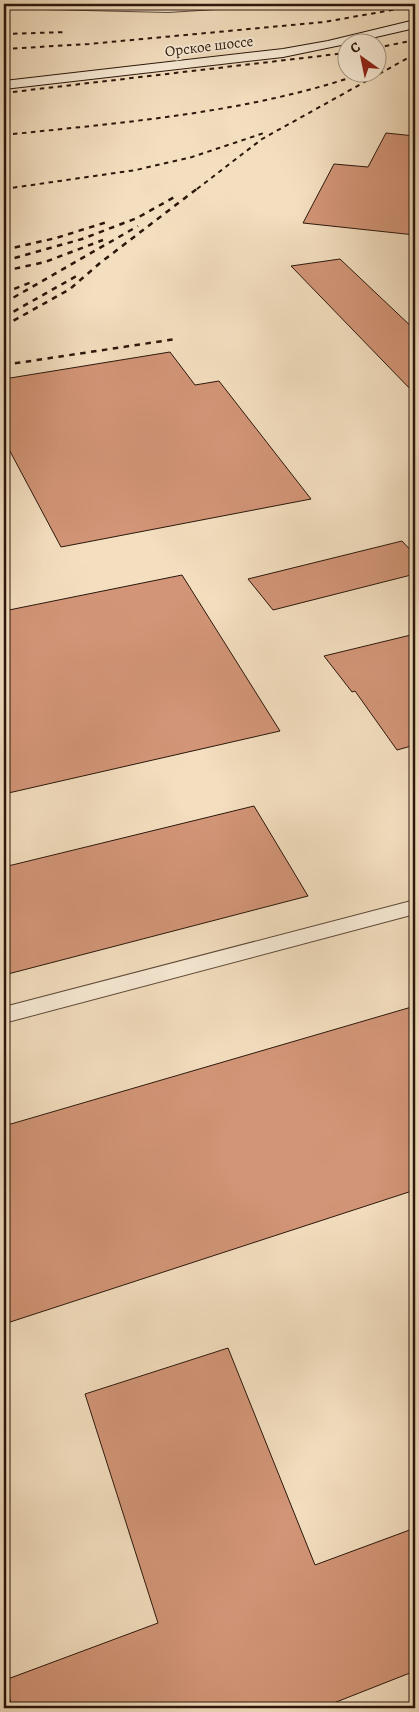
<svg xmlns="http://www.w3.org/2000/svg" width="419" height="1712" font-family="Alegreya,serif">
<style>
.building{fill:#d29577;stroke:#2b170b}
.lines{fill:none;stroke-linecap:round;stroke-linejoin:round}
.lane-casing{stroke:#5d4938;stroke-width:2}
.secondary-casing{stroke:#2b170b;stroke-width:2}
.lane{fill:#f7ead5;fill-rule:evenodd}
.secondary{fill:#f7ead5;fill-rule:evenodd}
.rail-far1{stroke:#2b170b;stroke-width:2;stroke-dasharray:4.5 4.5;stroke-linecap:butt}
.rail{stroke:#2b170b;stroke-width:2.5;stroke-dasharray:5.5 5.5;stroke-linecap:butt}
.labels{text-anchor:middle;stroke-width:4;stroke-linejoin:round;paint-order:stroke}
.far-street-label{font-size:15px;fill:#2b170b;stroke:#f7ead5}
</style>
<rect width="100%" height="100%" fill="#f3debf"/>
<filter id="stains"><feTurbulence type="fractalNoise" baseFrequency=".004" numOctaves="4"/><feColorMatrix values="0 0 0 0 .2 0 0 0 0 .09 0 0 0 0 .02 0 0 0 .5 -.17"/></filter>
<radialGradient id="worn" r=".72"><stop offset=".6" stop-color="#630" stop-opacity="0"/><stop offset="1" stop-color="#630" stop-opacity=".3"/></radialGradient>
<g class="building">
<path d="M386,133L415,136V235L303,223L334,164L368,167Z"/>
<path d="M340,259L415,330V394L291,266Z"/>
<path d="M170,352L195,385L219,381L311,499L61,547L4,440V379Z"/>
<path d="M402,541L415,555V574L273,610L248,579Z"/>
<path d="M182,575L280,731L4,794V611Z"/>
<path d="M415,634V745L397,750L355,691L352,692L324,656Z"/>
<path d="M254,806L308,896L4,975V867Z"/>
<path d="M415,1006V1190L4,1324V1126Z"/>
<path d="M228,1348L315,1565L415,1528V1671L321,1708H12L5,1680L158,1623L85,1394Z"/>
</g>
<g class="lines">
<g class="lane-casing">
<g id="lane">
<path d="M4,4L168,8L228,4H266L262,6L168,12L4,8Z"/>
<path d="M415,900V914L4,1023V1007Z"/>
</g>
</g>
<g class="secondary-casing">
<path id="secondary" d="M415,20V28L354,42H346V44L283,57L4,89V81L283,49L328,41Z"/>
</g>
<use href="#lane" class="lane"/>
<use href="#secondary" class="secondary"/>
<g class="rail-far1">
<path d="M4,34L67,32"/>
<path d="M376,48L415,40"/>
<path d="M4,49L89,44L324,22L415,6"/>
<path d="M4,93L346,53"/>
<path d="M4,135C127,122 250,113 367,72"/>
<path d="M4,189L136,170L192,157L267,132"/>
<path d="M197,189L262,139L415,54"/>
</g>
<g class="rail">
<path d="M4,189L12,188"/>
<path d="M4,250L56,238L107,222"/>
<path d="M4,261L82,239L137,218L178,195"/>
<path d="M4,271L45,262L103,240"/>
<path d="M4,293L34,281"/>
<path d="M4,303L138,226"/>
<path d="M4,317L80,274"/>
<path d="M4,326L70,289L100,263L198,188"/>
<path d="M4,365L176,339"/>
</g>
</g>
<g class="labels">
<g class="far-street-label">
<text transform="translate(209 46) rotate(-7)" y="5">Орское шоссе</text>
</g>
</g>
<rect width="419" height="1712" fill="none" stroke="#f3debf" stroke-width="20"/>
<rect x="5" y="5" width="409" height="1702" fill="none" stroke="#2b170b" stroke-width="2.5"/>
<rect x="10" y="10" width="399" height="1692" fill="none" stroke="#2b170b"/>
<g transform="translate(362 58) rotate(327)"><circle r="24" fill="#f7ead5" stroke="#a59684"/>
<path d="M0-4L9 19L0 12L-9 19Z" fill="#8f2418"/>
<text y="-8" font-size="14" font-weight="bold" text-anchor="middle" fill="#2b170b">С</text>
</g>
<rect width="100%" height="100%" filter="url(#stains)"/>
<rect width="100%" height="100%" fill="url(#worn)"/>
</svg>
